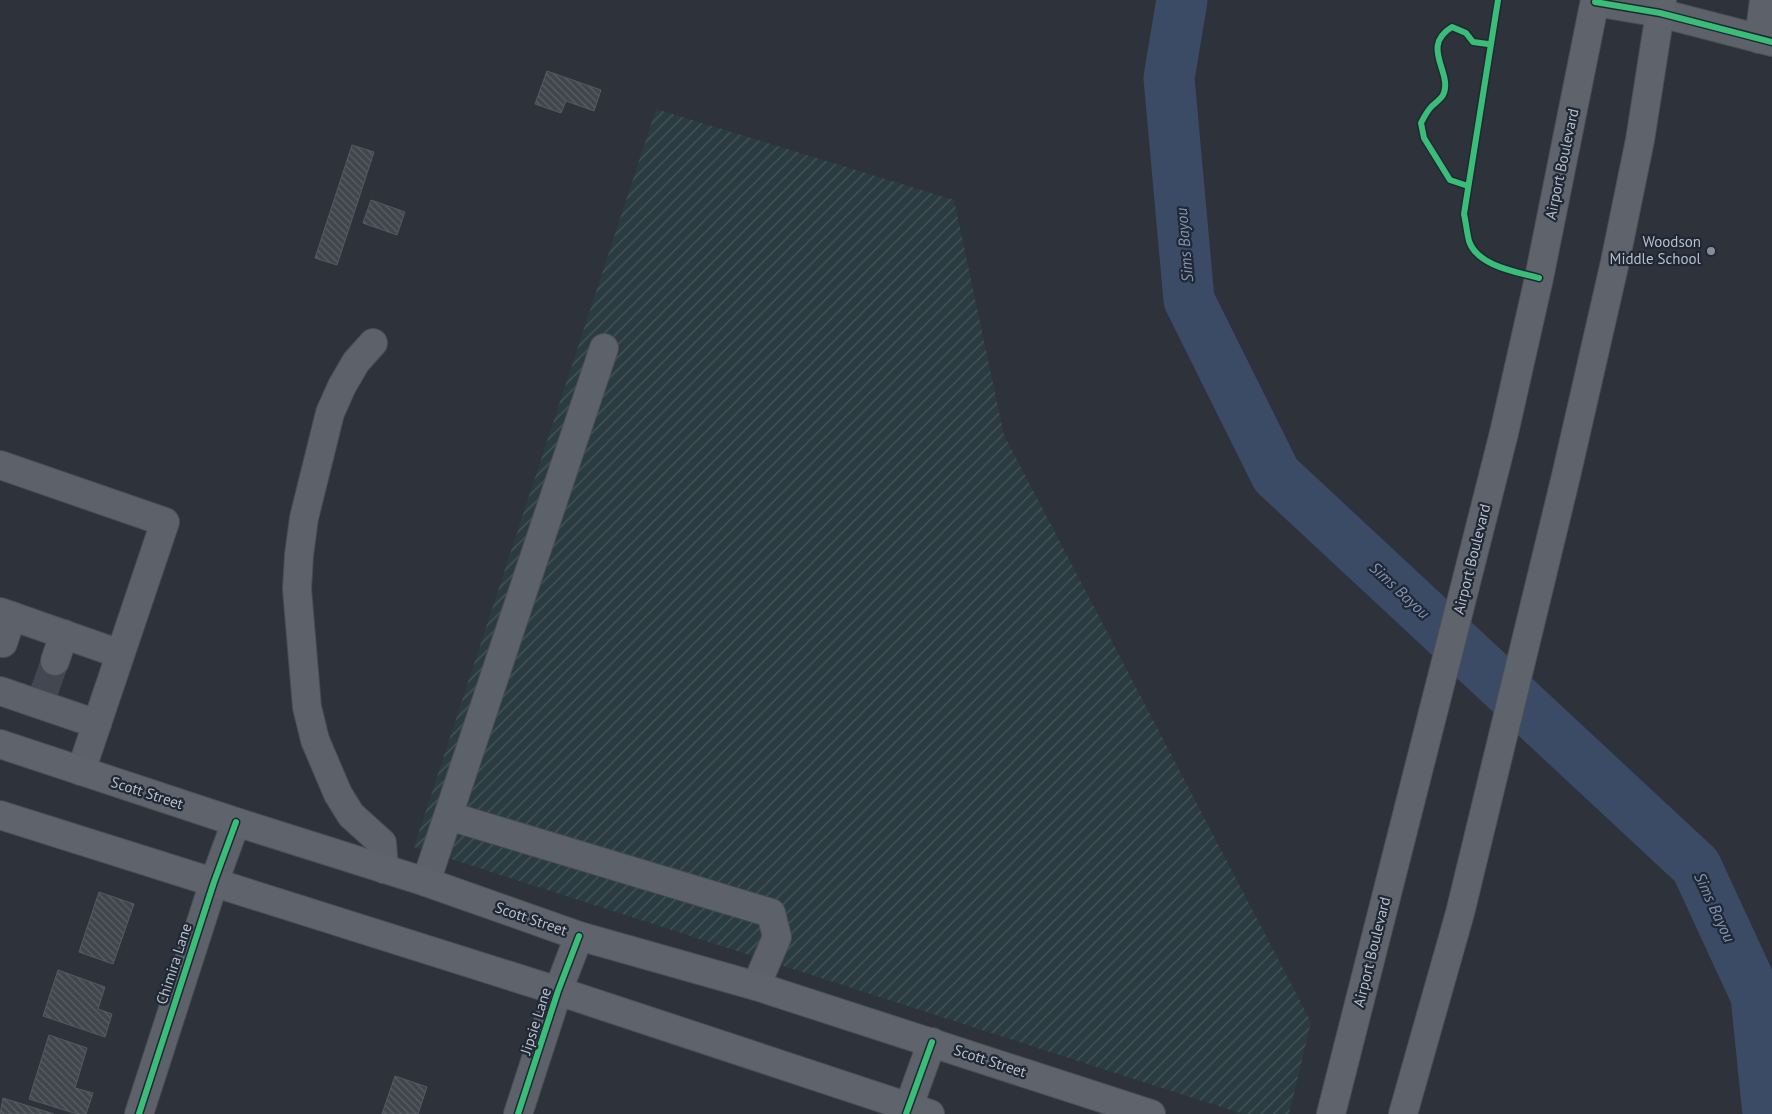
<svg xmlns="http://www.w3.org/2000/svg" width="1772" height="1114" font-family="'PT Sans',sans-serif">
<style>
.garden{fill:url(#garden-furrows)}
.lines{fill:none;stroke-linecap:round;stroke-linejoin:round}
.river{stroke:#3c4b65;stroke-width:51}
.building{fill:url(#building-back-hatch);stroke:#555a63}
.minor-tunnel{stroke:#424751;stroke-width:28;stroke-dasharray:28 14;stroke-linecap:butt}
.minor-casing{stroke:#494d53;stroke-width:30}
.major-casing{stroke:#4b4f58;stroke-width:30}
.minor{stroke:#5d6169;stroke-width:28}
.major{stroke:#5f636b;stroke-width:28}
.cycleway-casing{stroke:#202836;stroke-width:9}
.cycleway{stroke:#3abd76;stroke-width:6}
.poi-dot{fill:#878e99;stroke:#202836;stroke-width:2}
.labels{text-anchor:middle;stroke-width:4.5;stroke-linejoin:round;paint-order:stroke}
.street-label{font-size:15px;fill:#b8bfcb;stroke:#202836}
.poi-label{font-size:15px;fill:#b8bfcb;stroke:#202836;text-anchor:end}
.water-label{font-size:16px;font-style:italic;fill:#8193b2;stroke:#202836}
</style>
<defs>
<pattern id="garden-furrows" width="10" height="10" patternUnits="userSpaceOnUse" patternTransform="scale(1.25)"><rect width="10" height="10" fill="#2a3c41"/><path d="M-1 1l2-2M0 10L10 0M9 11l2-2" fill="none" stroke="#47565b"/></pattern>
<pattern id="building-back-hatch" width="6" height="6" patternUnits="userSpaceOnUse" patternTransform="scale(1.25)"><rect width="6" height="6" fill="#41464d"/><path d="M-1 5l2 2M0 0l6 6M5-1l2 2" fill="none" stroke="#5a5f65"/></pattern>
</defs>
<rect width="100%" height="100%" fill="#2d323b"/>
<path class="garden" d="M656,109L954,200L1004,435L1311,1022L1289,1114H1243L414,847Z"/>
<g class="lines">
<path class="river" d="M1182,0L1169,78L1189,300L1276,475L1696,866L1756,996L1768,1114"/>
</g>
<g class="building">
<path d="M547,71L601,90L594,111L566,101L561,113L535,104Z"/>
<path d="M352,145L374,152L337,265L315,258Z"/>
<path d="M371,200L405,212L397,235L363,223Z"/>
<path d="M99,892L134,904L113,964L79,952Z"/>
<path d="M58,970L105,987L98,1009L112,1014L105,1037L43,1016Z"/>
<path d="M49,1035L87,1048L75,1088L93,1093L86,1114H77L29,1099Z"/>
<path d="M395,1076L427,1087L418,1114H382Z"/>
<path d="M3,1098L54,1114H0Z"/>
</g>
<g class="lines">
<path class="minor-tunnel" d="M44,692L55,661"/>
<g class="minor-casing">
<g id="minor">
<path d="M1595,2L1660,13L1772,42"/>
<path d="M1759,39L1764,0"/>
<path d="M373,343L356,362L342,386L330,413L304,518L299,555L297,589L307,707L315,740L338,794L351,815L382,843L384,869"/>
<path d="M0,465L165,522L81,771"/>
<path d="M0,612L120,654"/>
<path d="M3,643L12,616"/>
<path d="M55,661L64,634"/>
<path d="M0,691L97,724"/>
<path d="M449,816L771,913L777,937L756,986"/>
<path d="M426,882L604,348"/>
<path d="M139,1114L214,882L236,822"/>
<path d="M518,1114L558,991L579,936"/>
<path d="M906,1114L932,1042"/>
</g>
</g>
<g class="major-casing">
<g id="major">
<path d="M0,744L236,822L426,882L579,936L756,986L1151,1114"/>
<path d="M0,815L558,991L930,1114"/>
<path d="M1331,1114L1504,433L1539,278L1595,0"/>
<path d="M1403,1114L1460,913L1566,476L1615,262L1640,140L1662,0"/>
</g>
</g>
<use href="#minor" class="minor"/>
<use href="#major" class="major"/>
<g class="cycleway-casing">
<g id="cycleway">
<path d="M1498,0L1464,214C1466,223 1467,233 1469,241C1477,266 1517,272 1539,278"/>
<path d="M1595,2L1660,13L1772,42"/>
<path d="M1468,186L1450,180L1424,138L1421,123C1424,117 1427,111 1432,106C1435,103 1441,99 1443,95C1454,73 1419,47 1452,27L1466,33L1473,42L1488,44"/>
<path d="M139,1114L214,882L236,822"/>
<path d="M518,1114L558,991L579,936"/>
<path d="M906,1114L932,1042"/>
</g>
</g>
<use href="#cycleway" class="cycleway"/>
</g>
<circle class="poi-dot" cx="1711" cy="251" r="5"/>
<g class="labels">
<g class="street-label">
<text transform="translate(1562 164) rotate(-78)" y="5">Airport Boulevard</text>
<text transform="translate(1472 559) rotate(-76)" y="5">Airport Boulevard</text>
<text transform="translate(147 793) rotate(18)" y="5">Scott Street</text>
<text transform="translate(531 919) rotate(19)" y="5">Scott Street</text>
<text transform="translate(1372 952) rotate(-76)" y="5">Airport Boulevard</text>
<text transform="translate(174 964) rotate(-72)" y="5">Chimira Lane</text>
<text transform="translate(536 1021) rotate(-72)" y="5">Jipsie Lane</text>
<text transform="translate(990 1061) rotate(18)" y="5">Scott Street</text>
</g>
<g class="poi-label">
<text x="1701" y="247">Woodson<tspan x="1701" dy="17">Middle School</tspan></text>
</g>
<g class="water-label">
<text transform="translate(1184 245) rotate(-95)" y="6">Sims Bayou</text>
<text transform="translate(1400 590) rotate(43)" y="6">Sims Bayou</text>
<text transform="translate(1715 907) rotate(65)" y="6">Sims Bayou</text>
</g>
</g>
</svg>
